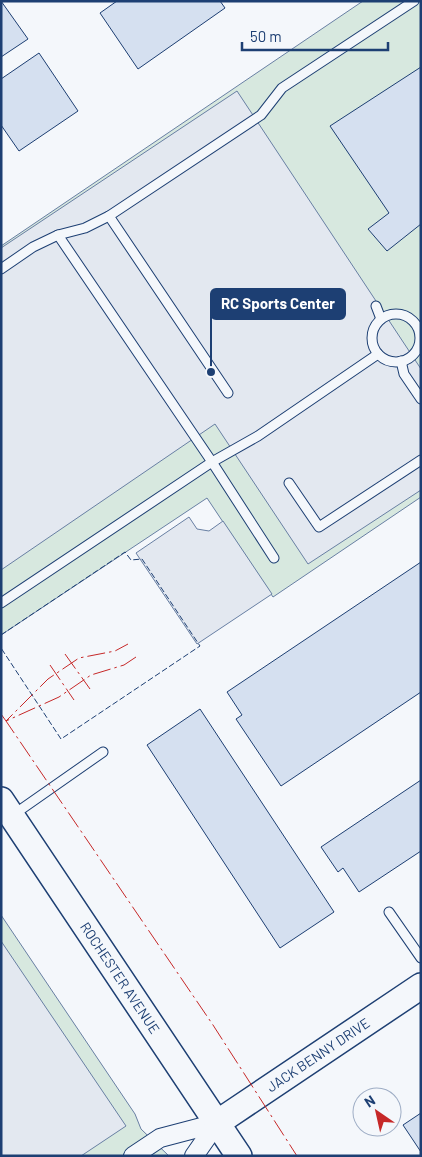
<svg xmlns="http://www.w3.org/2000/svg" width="422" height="1157" font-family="Barlow,sans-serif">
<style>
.green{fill:#d7e8df;stroke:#687fa3}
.parking{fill:#e3e8f0;stroke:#687fa3}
.building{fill:#d5e0f0;stroke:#1d3f73}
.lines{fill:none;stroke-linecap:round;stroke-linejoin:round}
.lane-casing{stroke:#1d3f73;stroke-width:11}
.street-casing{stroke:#1d3f73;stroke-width:20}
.secondary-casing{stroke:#1d3f73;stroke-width:28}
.lane{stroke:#f4f7fb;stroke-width:9}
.street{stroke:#f4f7fb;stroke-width:18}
.secondary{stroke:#f4f7fb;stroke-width:25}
.fence{stroke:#1d3f73;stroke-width:1;stroke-dasharray:6 2.5;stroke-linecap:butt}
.power{stroke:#c62828;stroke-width:1;stroke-dasharray:18 4 2.5 4;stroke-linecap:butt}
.labels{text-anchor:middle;stroke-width:4;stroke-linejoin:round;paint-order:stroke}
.street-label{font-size:14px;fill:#1d3f73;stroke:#f4f7fb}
.leader{fill:none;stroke:#1d3f73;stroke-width:2}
.callout-dot{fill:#1d3f73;stroke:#f4f7fb;stroke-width:2}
.callout{fill:#1d3f73;stroke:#1d3f73;stroke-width:2}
.callout-label{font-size:15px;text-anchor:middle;font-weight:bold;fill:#fff}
</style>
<rect width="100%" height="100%" fill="#f4f7fb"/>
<g class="green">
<path d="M363,1H421V497L273,597L207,498L1,635V246Z"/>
<path d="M1,915L135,1114L141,1129L169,1156H1Z"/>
</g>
<g class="parking">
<path d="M237,91L421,369V490L308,564L215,424L1,570V248Z"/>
<path d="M189,517L197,529L209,531L223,521L272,594L197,644L136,553Z"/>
<path d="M1,941L126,1126L81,1156H1Z"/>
</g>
<g class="building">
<path d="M1,1L28,39L1,57Z"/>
<path d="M117,1H220L225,8L138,69L100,13Z"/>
<path d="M39,53L78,111L19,151L1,125V79Z"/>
<path d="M421,67V224L387,251L368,229L389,213L330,126Z"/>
<path d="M421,562V692L281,786L236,719L242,715L227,692Z"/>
<path d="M200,709L334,912L280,948L147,745Z"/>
<path d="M421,780V851L359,892L343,868L338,872L321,847Z"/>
<path d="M421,1113V1152L403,1125Z"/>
</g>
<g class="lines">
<g class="lane-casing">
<g id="lane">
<path d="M109,216L228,393"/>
<path d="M58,235L212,462L274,558"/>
<path d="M1,269L33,247L58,235L85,228L109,216L261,115L282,88L414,1"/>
<path d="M376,306L381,319"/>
<circle cx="396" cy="338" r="24"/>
<path d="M401,361L404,374L421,399"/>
<path d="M289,483L319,527L421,460"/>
<path d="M1,603L212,462L258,436L378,354"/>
<path d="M13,815L103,752"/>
<path d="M389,912L421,958"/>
</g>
</g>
<g class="street-casing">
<g id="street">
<path d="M133,1156L160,1138L217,1123"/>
<path d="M194,1156L217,1123"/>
</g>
</g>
<g class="secondary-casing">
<g id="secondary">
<path id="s1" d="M1,800L239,1156"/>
<path id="s2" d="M217,1123L421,986"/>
</g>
</g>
<use href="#lane" class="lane"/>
<use href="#street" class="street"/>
<use href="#secondary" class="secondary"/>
<path class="fence" d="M1,635L125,552L131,560L142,559L200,646L61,739L1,648"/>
<g class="power">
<path d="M65,654L90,689"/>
<path d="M136,657L124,665L91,675L59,697L6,721L213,1025L297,1156"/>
<path d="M50,665L74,700"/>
<path d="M1,714L6,721L48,679L79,658L115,651L128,644"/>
</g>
</g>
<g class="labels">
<g class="street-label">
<text dy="5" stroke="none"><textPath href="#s1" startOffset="214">ROCHESTER AVENUE</textPath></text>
<text dy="5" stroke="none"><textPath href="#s2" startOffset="122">JACK BENNY DRIVE</textPath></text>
</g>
</g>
<path class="leader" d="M211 372L211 304"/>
<circle class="callout-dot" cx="211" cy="372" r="5"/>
<rect class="callout" x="211" y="289" width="134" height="30" rx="5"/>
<g class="callout-label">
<text x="278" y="309">RC Sports Center</text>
</g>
<rect width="422" height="1157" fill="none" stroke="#1d3f73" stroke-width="5"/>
<g transform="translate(377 1112) rotate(326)"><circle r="24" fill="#f4f7fb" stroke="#9eadc5"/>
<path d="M0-4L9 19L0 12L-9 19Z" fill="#c62828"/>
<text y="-8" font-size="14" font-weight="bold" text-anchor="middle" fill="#1d3f73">N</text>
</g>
<path d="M242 42v8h146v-8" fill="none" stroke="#1d3f73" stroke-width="2.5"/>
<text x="250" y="42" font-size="15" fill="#1d3f73" stroke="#f4f7fb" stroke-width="4" paint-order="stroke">50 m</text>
</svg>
